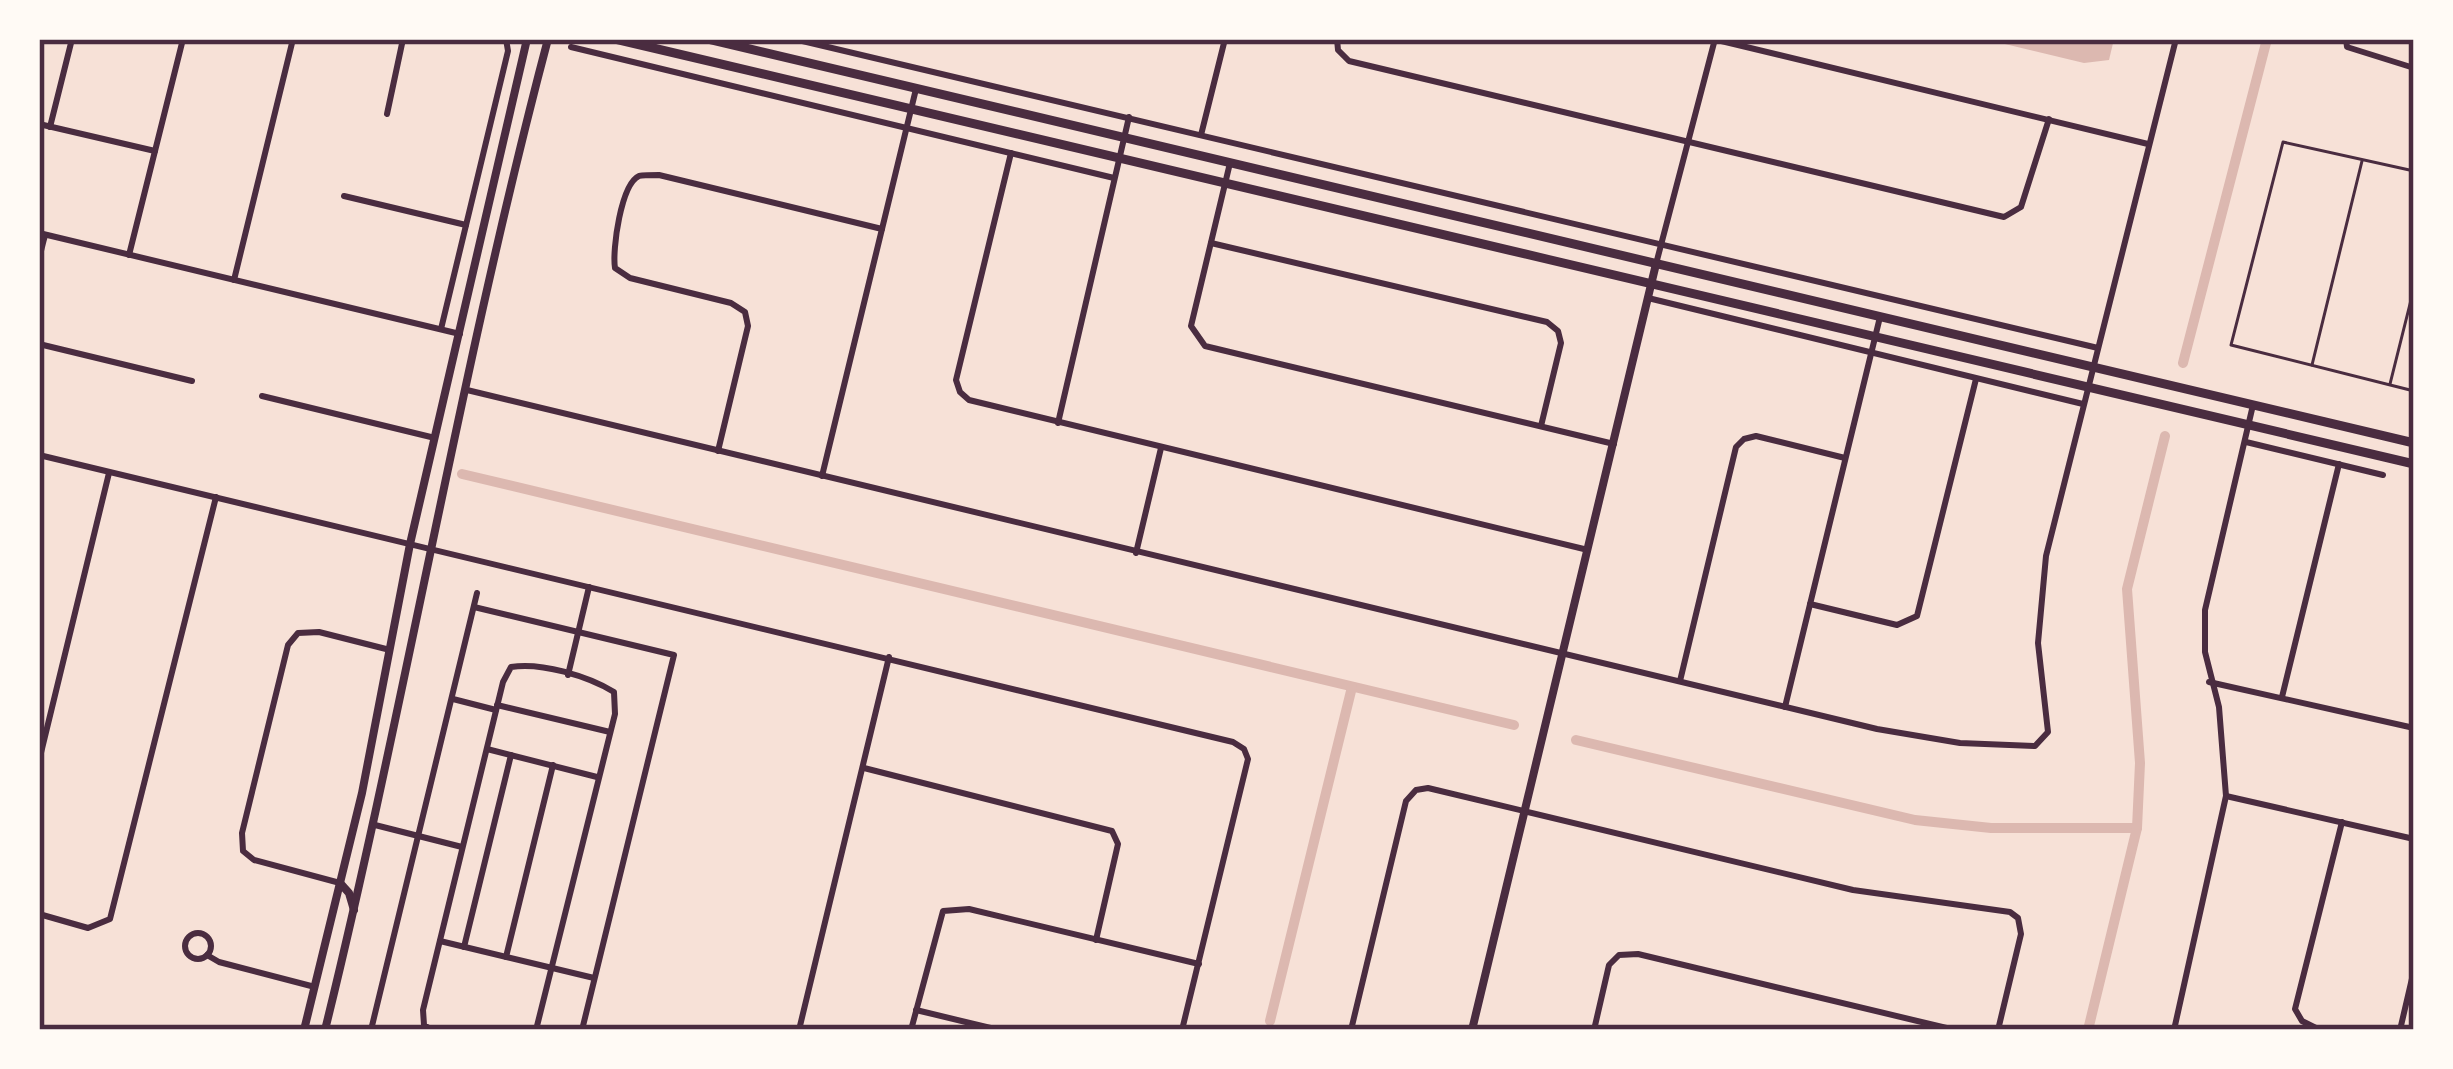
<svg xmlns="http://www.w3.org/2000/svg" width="2453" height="1069" font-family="'Fira Sans Condensed',sans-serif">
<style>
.water{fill:#dcb8b0}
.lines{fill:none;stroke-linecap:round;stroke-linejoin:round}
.canal{stroke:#dcb8b0;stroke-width:10}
.service{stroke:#4a2c40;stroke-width:3}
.minor{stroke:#4a2c40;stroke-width:6}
.tertiary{stroke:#4a2c40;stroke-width:8}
.secondary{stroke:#4a2c40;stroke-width:8}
.primary{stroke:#4a2c40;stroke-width:9}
.neatline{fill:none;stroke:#4a2c40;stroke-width:4.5}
</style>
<rect width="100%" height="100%" fill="#f7e1d7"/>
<path class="water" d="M1984,39H2114L2109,60L2084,63Z"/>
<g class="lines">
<g class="canal">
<path d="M2183,363L2267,39"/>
<path d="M462,474L1514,725"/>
<path d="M1576,740L1915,820L1991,828H2137"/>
<path d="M1270,1021L1352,687"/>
<path d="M2088,1030L2137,828L2140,763L2127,589L2165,436"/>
</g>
<g class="service">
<path d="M2414,171L2283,142L2231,345L2414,391"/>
<path d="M2312,365L2362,161"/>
<path d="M2390,384L2414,288"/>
</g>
<g class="minor">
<path d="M794,39L2098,348"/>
<path d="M1337,39L1338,50L1349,61L2004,217L2021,207L2049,119"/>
<path d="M1713,39L2148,144"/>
<path d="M2346,39L2347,47L2414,68"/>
<path d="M571,47L1114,178"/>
<path d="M387,114L403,39"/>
<path d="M39,124L155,151"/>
<path d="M50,127L72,39"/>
<path d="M1201,135L1225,39"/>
<path d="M1011,153L956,380L960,392L969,400L1588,550"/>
<path d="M1230,163L1191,326L1205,346L1614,444"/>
<path d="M344,196L466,225"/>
<path d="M39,233L460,334"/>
<path d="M1211,243L1547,322L1558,331L1561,343L1541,426"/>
<path d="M129,255L183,39"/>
<path d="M39,259L45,235"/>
<path d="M1656,264L1715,39"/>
<path d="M234,280L293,39"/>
<path d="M1648,298L2083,404"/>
<path d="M441,329L508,51L506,39"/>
<path d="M39,344L192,381"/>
<path d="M467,390L1877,729L1960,743L2035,746L2048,732L2038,643L2046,556L2176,39"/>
<path d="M262,396L435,438"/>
<path d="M1058,423L1129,117"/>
<path d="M2246,442L2383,475"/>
<path d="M718,451L748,326L745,312L731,303L630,278L615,268C612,250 621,184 639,176C641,175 656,175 659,175L882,229"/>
<path d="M39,455L1233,742L1244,749L1248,759L1182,1030"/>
<path d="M822,476L916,89"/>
<path d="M1136,553L1161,448"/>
<path d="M1810,604L1897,625L1917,616L1976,379"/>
<path d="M474,607L674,655L582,1030"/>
<path d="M568,675L589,587"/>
<path d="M1680,681L1736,447L1744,439L1756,436L1845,458"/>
<path d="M2209,682L2414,728"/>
<path d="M2282,697L2339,464"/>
<path d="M453,699L496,710"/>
<path d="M497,705L610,732"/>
<path d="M1785,707L1880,317"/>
<path d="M487,749L597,777"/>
<path d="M39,761L109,473"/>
<path d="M864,768L1112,831L1118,844L1096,940"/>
<path d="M2226,796L2414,839"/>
<path d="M375,825L462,847"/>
<path d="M340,883L254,860L243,851L242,833L288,645L298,633L319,632L390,650"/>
<path d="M39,914L88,928L110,919L216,497"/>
<circle cx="198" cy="946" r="13"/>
<path d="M440,941L594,978"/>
<path d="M464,947L511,755"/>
<path d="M207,955L219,962L315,987"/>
<path d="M506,957L553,765"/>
<path d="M916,1010L999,1030"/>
<path d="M371,1030L477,593"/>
<path d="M432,1030L424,1025L423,1010L503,682L511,667C541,662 588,676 614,692L615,714L536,1030"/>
<path d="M799,1030L889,657"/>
<path d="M911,1030L943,911L969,909L1199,964"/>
<path d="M1351,1030L1406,801L1416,790L1428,788L1853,890L2010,912L2018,918L2021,934L1998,1030"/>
<path d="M1594,1030L1609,965L1619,955L1638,954L1955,1030"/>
<path d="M2174,1030L2226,796L2219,707L2205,652V610L2253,405"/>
<path d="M2320,1030L2302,1021L2295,1009L2342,822"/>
<path d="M2400,1030L2414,970"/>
</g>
<path class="tertiary" d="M1472,1030L1656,264"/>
<g class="secondary">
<path d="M340,883L349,893L354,910"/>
<path d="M304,1030L362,793L410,544L527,39"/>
<path d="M325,1030C406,701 461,367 548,39"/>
</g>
<g class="primary">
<path d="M615,39L2414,464"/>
<path d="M708,39L2414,443"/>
</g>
</g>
<rect width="2453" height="1069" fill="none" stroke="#fffaf5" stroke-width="84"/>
<rect x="42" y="42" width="2369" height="985" class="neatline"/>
</svg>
